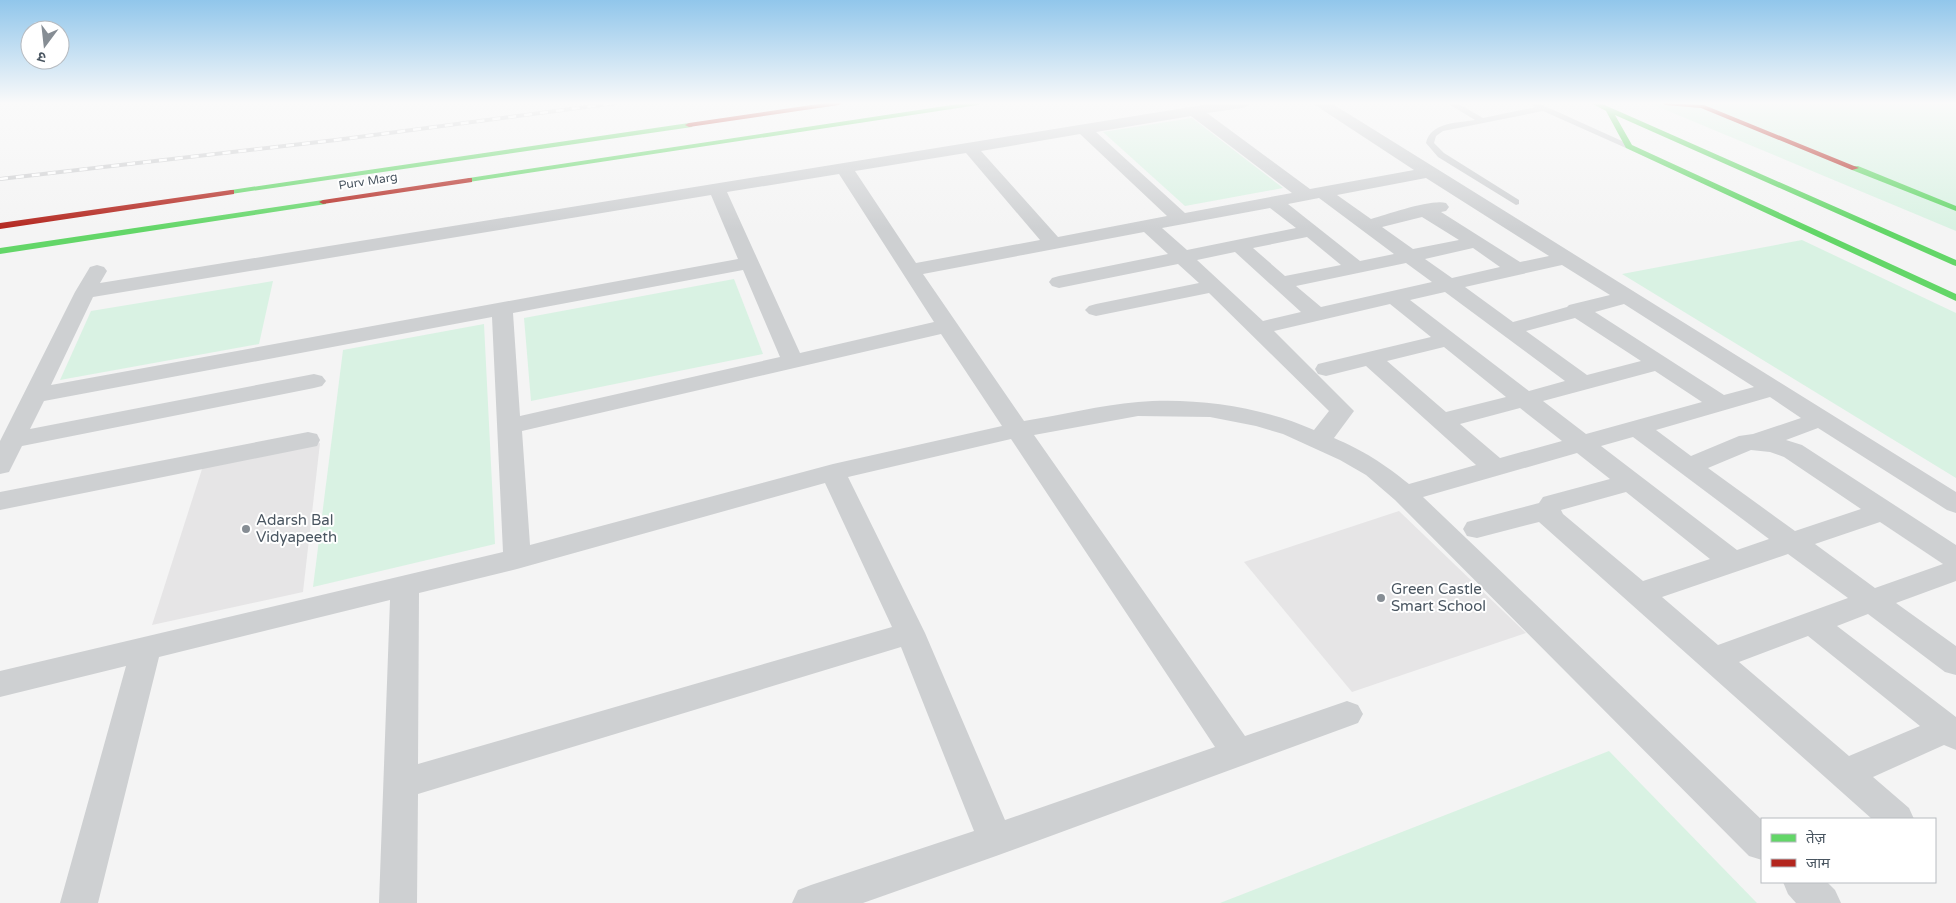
<svg xmlns="http://www.w3.org/2000/svg" width="1956" height="903" font-family="'Varela Round','Noto Sans Devanagari',sans-serif">
<style>
.education{fill:#e6e5e6}
.green{fill:#d9f2e3}
.lines{fill:none;stroke-linecap:round;stroke-linejoin:round}
.lane{fill:#ced0d2;fill-rule:evenodd}
.street{fill:#ced0d2;fill-rule:evenodd}
.fast{fill:#63d668;fill-rule:evenodd}
.jam{fill:#b3261e;fill-rule:evenodd}
.rail-casing{stroke:#c9cacc;stroke-width:4}
.rail{stroke:#fff;stroke-width:2.5;stroke-dasharray:8;stroke-linecap:butt}
.poi-dot{fill:#868d94;stroke:#fff;stroke-width:2}
.labels{text-anchor:middle;stroke-width:4;stroke-linejoin:round;paint-order:stroke}
.far-street-label{font-size:12px;fill:#4a5661;stroke:#fff}
.poi-label{font-size:15px;fill:#4a5661;stroke:#fff;text-anchor:start}
</style>
<rect width="100%" height="100%" fill="#f4f4f4"/>
<g class="education">
<path d="M320,443L303,592L152,625L203,466Z"/>
<path d="M1399,511L1526,633L1352,692L1244,562Z"/>
</g>
<g class="green">
<path d="M1649,103H1956V231Z"/>
<path d="M1192,118L1283,188L1185,206L1103,132Z"/>
<path d="M1802,240L1956,313V478L1622,274Z"/>
<path d="M734,279L763,354L531,401L524,318Z"/>
<path d="M273,281L259,344L60,380L91,311Z"/>
<path d="M484,324L495,544L313,587L343,350Z"/>
<path d="M1609,751L1757,903H1220Z"/>
</g>
<g class="lines">
<path class="lane" d="M1447,103H1457L1483,118L1536,107L1533,105L1538,103L1633,146L1626,148L1543,111L1443,131L1436,136L1434,143L1444,153L1519,200V204L1516,205L1438,157L1426,143C1431,122 1457,123 1475,120Z"/>
<g class="street">
<path d="M1215,103H1251L1248,106L1243,108L1207,113L1310,189L1414,170L1312,103H1331L1956,492V513L1947,510L1818,428L1786,440L1802,445L1956,545V581L1896,603L1956,646V675L1945,672L1868,614L1837,626L1956,717V750L1944,745L1873,777L1909,808L1914,819H1872L1539,522L1477,538L1467,536L1463,529L1467,522L1539,503L1543,497L1610,479L1577,453L1423,497L1762,820V860L1749,856L1395,500L1366,475L1340,460L1283,434L1256,426L1210,417L1138,416L1034,435L1245,736L1347,701L1358,705L1363,714L1358,723L996,856L863,903H792L798,890L811,885L974,831L901,647L418,794L417,903H379L390,600L159,657L98,903H60L126,666L0,697V671L503,552L492,317L44,401L30,429L314,374L322,376L326,381L322,386L314,388L22,446L9,472L0,474V441L75,292L90,267L97,265L104,267L107,271L100,283ZM1191,116L1292,193L1185,213L1096,132ZM1080,134L1167,216L1058,237L981,151ZM966,153L1040,240L916,263L855,171ZM839,174L934,322L800,353L727,192ZM1426,178L1549,256L1520,262L1441,212L1446,211L1449,207L1446,203C1431,199 1389,214 1371,219L1337,195ZM711,195L738,259L51,385L93,297ZM1319,198L1394,254L1360,261L1288,204ZM1270,208L1296,228L1187,250L1162,228ZM1422,217L1459,240L1413,249L1382,227ZM1144,232L1168,254L1059,276L1052,278L1049,282L1052,286L1059,288L1178,264L1199,283L1096,304L1089,306L1085,310L1089,314L1096,316L1209,293L1329,411L1314,430C1263,407 1194,397 1138,402C1100,405 1062,415 1024,421L923,274ZM1307,237L1341,265L1285,276L1253,248ZM1473,248L1500,267L1452,278L1425,259ZM1235,252L1301,312L1263,321L1197,260ZM1406,263L1432,282L1321,307L1296,286ZM1562,265L1610,295L1569,305L1567,307L1513,322L1465,287ZM743,270L780,357L520,416L513,313ZM1445,292L1565,381L1529,391L1410,300ZM1390,304L1431,337L1318,364L1315,369L1318,374L1326,376L1366,366L1476,465L1409,484C1383,463 1364,451 1334,438L1354,411L1274,331ZM1624,304L1754,387L1724,395L1595,312ZM1575,318L1641,361L1587,375L1526,331ZM941,334L1002,426L833,464L530,545L522,431ZM1444,347L1506,397L1446,412L1387,361ZM1655,371L1702,402L1586,434L1543,401ZM1770,397L1801,418L1753,434L1739,436L1691,456L1656,430ZM1520,408L1562,441L1500,458L1460,424ZM1633,437L1769,539L1737,550L1601,446ZM1011,439L1215,747L1005,820L925,633L848,477ZM1751,450L1770,452L1784,457L1861,509L1795,531L1708,468ZM825,483L892,627L418,764L419,593L517,569ZM1626,492L1710,559L1643,581L1563,514L1561,510ZM1880,522L1943,564L1875,588L1815,544ZM1788,554L1848,598L1718,645L1662,597ZM1808,636L1920,726L1849,756L1739,662Z"/>
<path d="M308,432L317,434L320,440L317,446L0,510V492Z"/>
<path d="M1783,882H1827L1835,890L1841,903H1796L1788,894Z"/>
</g>
<g class="fast">
<path d="M965,103H981L978,105L469,182L465,180L469,178Z"/>
<path d="M1591,103H1600L1956,260V266L1953,265L1615,115L1632,145L1956,294V301L1626,148L1606,111Z"/>
<path d="M689,123L693,125L692,127L231,194L227,192L231,190Z"/>
<path d="M1852,166H1858L1956,206V211L1852,170Z"/>
<path d="M323,200H326V204L0,254V248Z"/>
</g>
<g class="jam">
<path d="M825,103H842L839,105L689,127L685,125L689,123Z"/>
<path d="M1662,103L1704,105L1859,168L1852,170L1701,108L1665,105Z"/>
<path d="M469,178H472V182L323,204L319,202L323,200Z"/>
<path d="M231,190H234V194L0,229V223Z"/>
</g>
<g class="rail-casing">
<path id="rail" d="M0,179L336,140L616,103"/>
</g>
<use href="#rail" class="rail"/>
</g>
<linearGradient id="sky" x2="0" y2="1"><stop stop-color="#91c6eb"/><stop offset="0.45" stop-color="#fafafa"/><stop offset="1" stop-color="#fafafa" stop-opacity="0"/></linearGradient>
<rect width="1956" height="229" fill="url(#sky)"/>
<g class="poi-dot">
<circle cx="246" cy="529" r="5"/>
<circle cx="1381" cy="598" r="5"/>
</g>
<g class="labels">
<g class="far-street-label">
<text transform="translate(368 181) rotate(-9)" y="4">Purv Marg</text>
</g>
<g class="poi-label">
<text x="256" y="525">Adarsh Bal<tspan x="256" dy="17">Vidyapeeth</tspan></text>
<text x="1391" y="594">Green Castle<tspan x="1391" dy="17">Smart School</tspan></text>
</g>
</g>
<rect x="1761" y="818" width="175" height="65" fill="#ffffff" stroke="#b7bbc0"/>
<rect x="1771" y="834" width="25" height="8" fill="#63d668" stroke="#b7bbc0"/>
<text x="1806" y="843" font-size="15" fill="#4a5661">तेज़</text>
<rect x="1771" y="859" width="25" height="8" fill="#b3261e" stroke="#b7bbc0"/>
<text x="1806" y="868" font-size="15" fill="#4a5661">जाम</text>
<g transform="translate(45 45) rotate(195)"><circle r="24" fill="#ffffff" stroke="#b7bbc0"/>
<path d="M0-4L9 19L0 12L-9 19Z" fill="#868d94"/>
<text y="-8" font-size="14" font-weight="bold" text-anchor="middle" fill="#4a5661">उ</text>
</g>
</svg>
